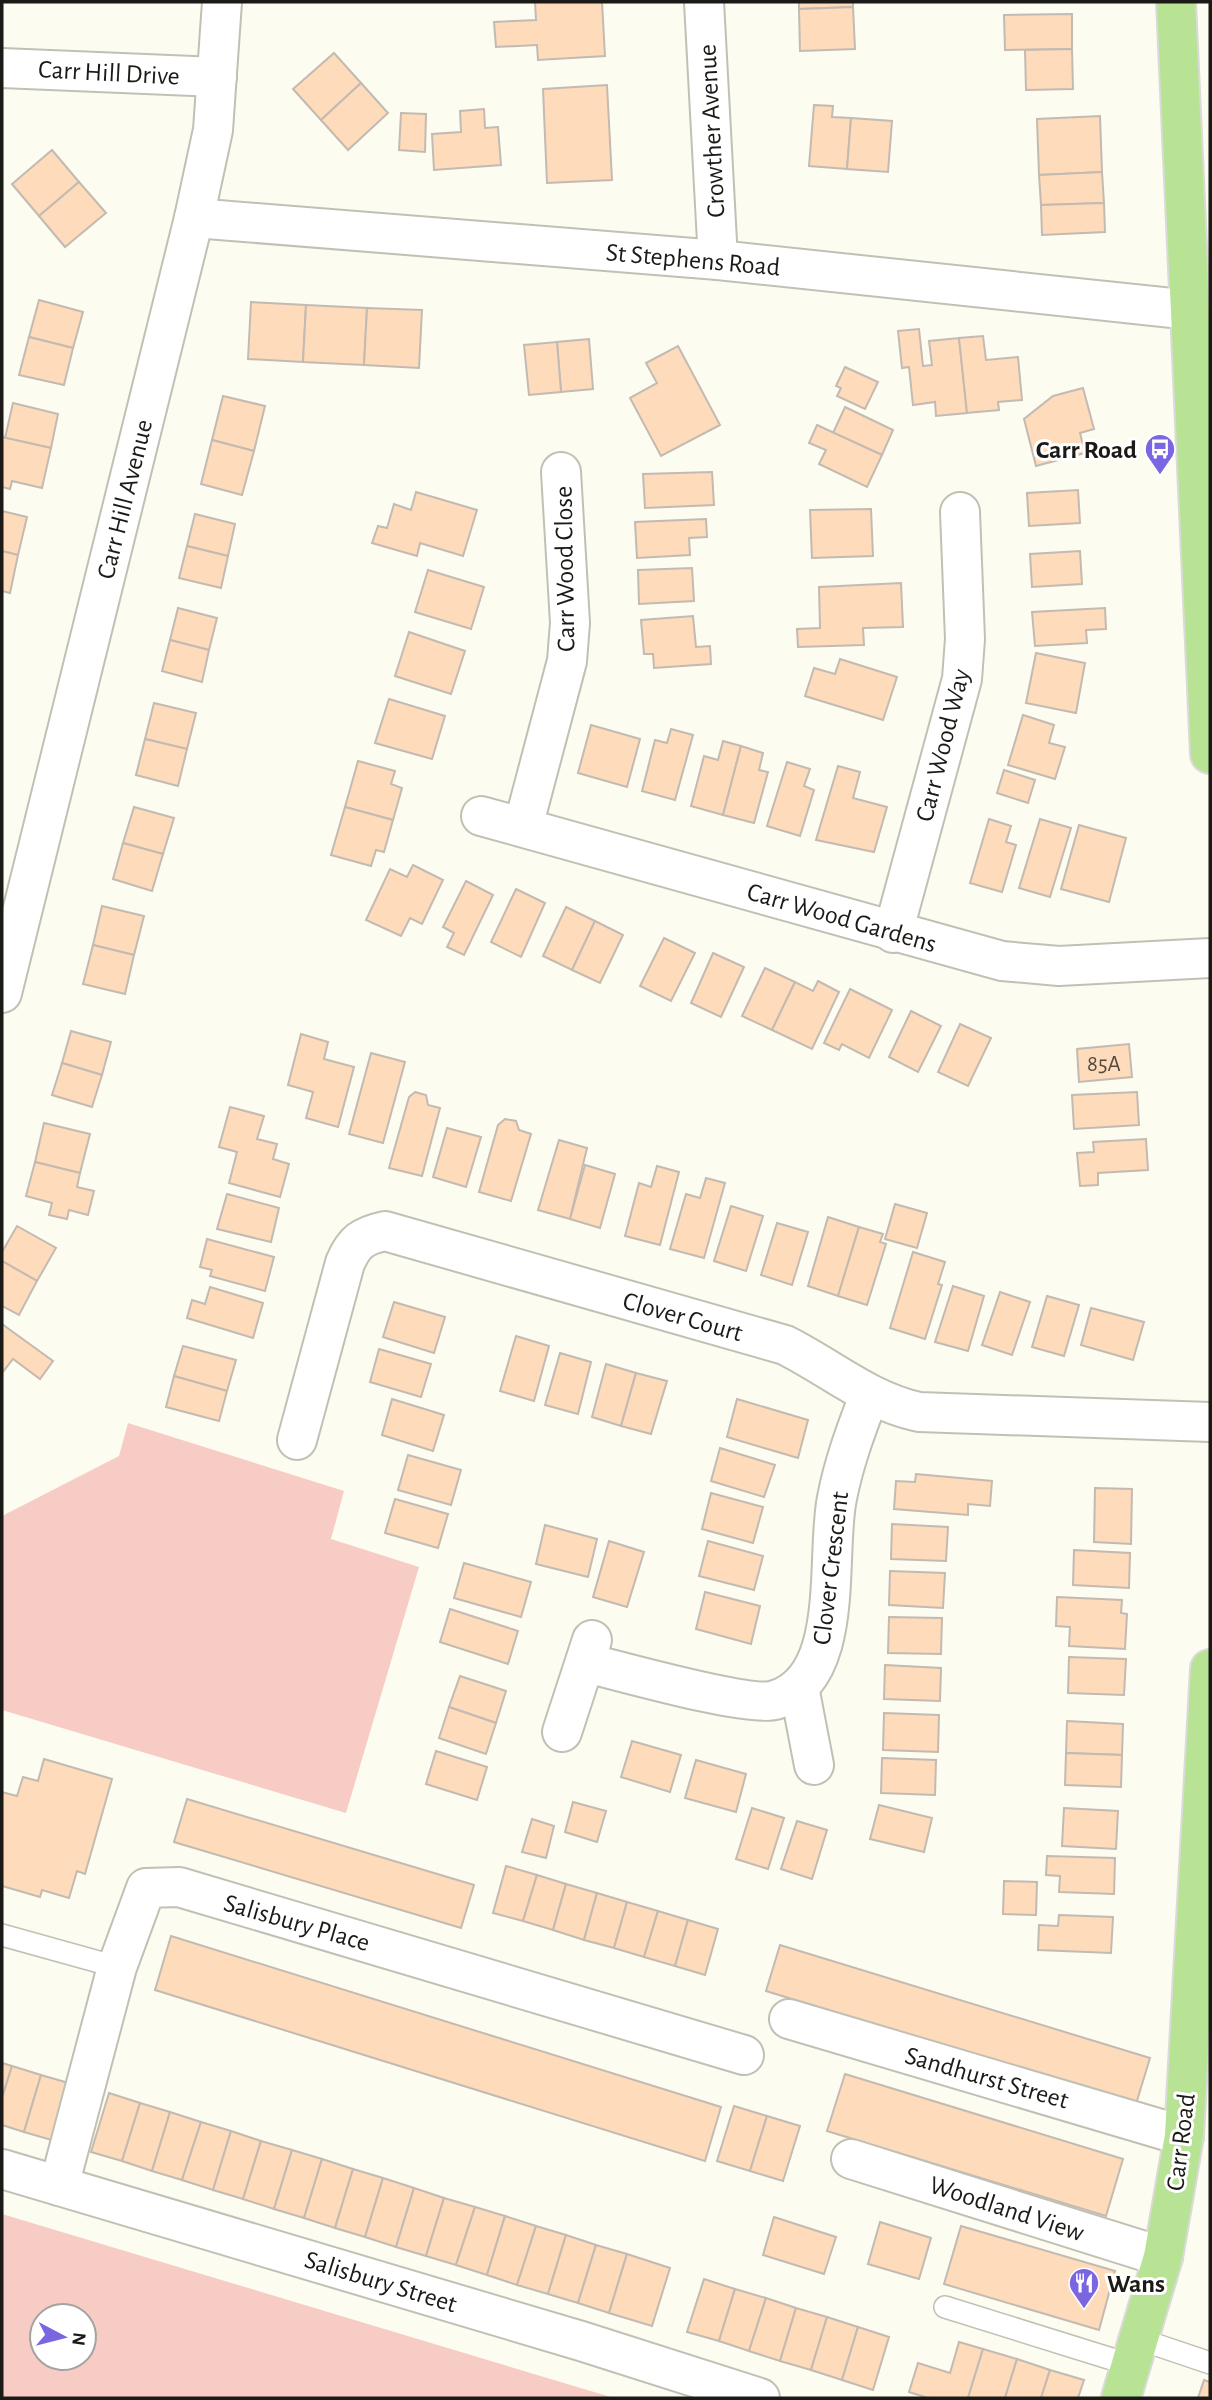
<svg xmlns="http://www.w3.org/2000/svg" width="1212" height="2400" font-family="'Alegreya Sans',sans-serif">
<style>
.green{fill:#f7ccc4;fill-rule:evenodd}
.building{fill:#fedbbb;stroke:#c3bab2;stroke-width:2}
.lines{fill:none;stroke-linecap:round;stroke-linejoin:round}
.lane-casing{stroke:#c2c0b5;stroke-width:24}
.street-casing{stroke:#c2c0b5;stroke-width:42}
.primary-casing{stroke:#dbdada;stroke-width:42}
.lane{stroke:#fff;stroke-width:21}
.street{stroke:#fff;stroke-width:38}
.primary{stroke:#b8e394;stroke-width:38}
.labels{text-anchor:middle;stroke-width:6;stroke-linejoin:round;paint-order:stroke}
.number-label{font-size:23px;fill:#544a40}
.street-label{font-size:26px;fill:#1b1a17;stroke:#fff}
.poi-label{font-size:26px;font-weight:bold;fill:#1b1a17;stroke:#fff;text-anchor:end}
</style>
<rect width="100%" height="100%" fill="#fdfcf0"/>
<g class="green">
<path d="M128,1423L344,1491L331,1539L419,1567L346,1813L2,1710V1516L119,1456Z"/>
<path d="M2,2214L614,2398H2ZM42,2316H84V2358H42Z"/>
</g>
<g class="building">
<path d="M535,2H602L605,56L538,60L537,45L496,47L494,22L536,20Z"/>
<path d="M799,2H853V7L799,9Z"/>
<path d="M853,7L855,49L800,51L799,9Z"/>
<path d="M1072,14V49L1005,50L1004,15Z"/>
<path d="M1072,49L1073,89L1026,90L1025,50Z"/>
<path d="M334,53L361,83L321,120L293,89Z"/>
<path d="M361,83L388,113L348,150L321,120Z"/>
<path d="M607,85L612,180L547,183L543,89Z"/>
<path d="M814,105L833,106L832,117L851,118L847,169L809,166Z"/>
<path d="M484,109L485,128L498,127L501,165L434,170L432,134L461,132L460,111Z"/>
<path d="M401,113L426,114L425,152L399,150Z"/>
<path d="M1100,116L1102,172L1039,175L1037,119Z"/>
<path d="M851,118L892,121L888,172L847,169Z"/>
<path d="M52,150L79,182L39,216L12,184Z"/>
<path d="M1102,172L1104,203L1041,205L1039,175Z"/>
<path d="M79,182L106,213L65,247L39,216Z"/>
<path d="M1104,203L1105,232L1042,235L1041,205Z"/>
<path d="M39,300L83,312L73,348L29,337Z"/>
<path d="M251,302L306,305L303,362L248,359Z"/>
<path d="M306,305L367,308L364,365L303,362Z"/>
<path d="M367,308L422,310L419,368L364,365Z"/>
<path d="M919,329L923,366L932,365L929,341L959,338L967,413L936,416L935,402L913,405L909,367L902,368L898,331Z"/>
<path d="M983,336L986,360L1018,357L1022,400L998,402L999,410L967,413L959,338Z"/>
<path d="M29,337L73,348L64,385L19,375Z"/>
<path d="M589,339L593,389L561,392L557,342Z"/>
<path d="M557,342L561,392L529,395L524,345Z"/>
<path d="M678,346L720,425L661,456L630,398L657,383L646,363Z"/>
<path d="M845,367L878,382L865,409L837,396L841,388L836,386Z"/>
<path d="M1083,388L1094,429L1080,433L1085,453L1036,466L1024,419L1053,396Z"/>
<path d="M223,396L265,406L254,451L212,440Z"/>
<path d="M13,403L58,414L51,448L5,438Z"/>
<path d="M845,407L893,430L882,455L833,433Z"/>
<path d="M817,425L882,455L867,487L819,464L826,450L809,443Z"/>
<path d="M2,437L51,448L42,488L12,481L10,489L2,487Z"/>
<path d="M212,440L254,451L242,495L201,484Z"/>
<path d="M712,472L714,505L645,508L643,474Z"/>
<path d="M1078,490L1080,523L1029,526L1027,493Z"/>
<path d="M416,492L477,510L463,556L420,543L417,556L372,543L378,526L387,528L394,504L411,510Z"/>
<path d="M871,509L873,556L812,558L810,510Z"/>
<path d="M2,511L27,517L18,555L2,551Z"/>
<path d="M195,514L235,524L228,556L187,546Z"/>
<path d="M706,519L707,537L689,538L690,555L637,558L635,522Z"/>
<path d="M187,546L228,556L221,588L179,578Z"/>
<path d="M2,551L18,555L10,593L2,591Z"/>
<path d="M1080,551L1082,584L1032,587L1030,554Z"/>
<path d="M692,568L694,601L639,604L638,570Z"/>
<path d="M428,570L484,587L471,629L415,612Z"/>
<path d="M901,583L903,627L863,628L864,645L798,647L797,629L820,628L819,587Z"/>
<path d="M178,608L217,618L209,650L170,640Z"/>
<path d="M1105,608L1106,629L1086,630L1087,643L1035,646L1032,612Z"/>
<path d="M693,616L696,647L710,646L711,664L654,668L653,654H644L641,620Z"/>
<path d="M409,632L465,651L451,694L395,676Z"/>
<path d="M170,640L209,650L202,682L162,671Z"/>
<path d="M1036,653L1085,663L1076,713L1026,703Z"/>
<path d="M840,659L897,677L883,720L805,696L814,668L835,674Z"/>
<path d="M389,699L445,716L432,759L375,743Z"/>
<path d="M154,703L196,713L187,749L145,739Z"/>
<path d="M1023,715L1054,725L1049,743L1065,747L1055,779L1008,765Z"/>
<path d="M591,725L640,739L627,787L578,773Z"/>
<path d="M671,729L693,735L675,800L642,791L655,740L667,743Z"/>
<path d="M145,739L187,749L178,786L136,775Z"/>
<path d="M723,741L741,746L723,815L691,806L704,756L718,760Z"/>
<path d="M741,746L763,753L759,770L768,772L754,823L723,815Z"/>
<path d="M358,761L395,771L391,784L402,788L393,820L345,807Z"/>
<path d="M787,762L810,769L804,786L814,790L800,836L767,826Z"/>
<path d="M838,766L860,772L853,798L887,807L874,852L816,840Z"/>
<path d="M1004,770L1035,780L1028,803L997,793Z"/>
<path d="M134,807L174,818L163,854L123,843Z"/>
<path d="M345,807L393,820L384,852L376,850L371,866L331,855Z"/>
<path d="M989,819L1011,826L1006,842L1016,845L1002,892L970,883Z"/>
<path d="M1040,819L1071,828L1050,897L1019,888Z"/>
<path d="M1079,825L1126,838L1109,902L1061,889Z"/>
<path d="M123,843L163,854L152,891L113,879Z"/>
<path d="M413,865L443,880L422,924L410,918L401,936L366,920L390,869L407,877Z"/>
<path d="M466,881L493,895L464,955L447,947L454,933L443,927Z"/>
<path d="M516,889L545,903L521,957L491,942Z"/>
<path d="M102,906L144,916L134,955L93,945Z"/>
<path d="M566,907L595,921L572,970L543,956Z"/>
<path d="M595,921L623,935L600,983L572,970Z"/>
<path d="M664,938L695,953L671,1001L640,986Z"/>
<path d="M93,945L134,955L125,994L83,984Z"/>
<path d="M713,953L744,967L721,1017L691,1003Z"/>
<path d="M765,968L795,982L772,1030L742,1016Z"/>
<path d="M818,981L839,992L812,1049L772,1030L795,982L813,991Z"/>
<path d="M850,989L892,1010L869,1058L842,1044L839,1050L824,1043Z"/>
<path d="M911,1011L941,1026L918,1072L889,1057Z"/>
<path d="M960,1024L991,1038L968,1086L938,1072Z"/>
<path d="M71,1031L111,1042L102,1075L62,1063Z"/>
<path d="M301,1034L328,1042L324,1059L354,1067L338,1127L306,1118L313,1092L288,1085Z"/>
<path d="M1129,1044L1132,1077L1079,1082L1077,1049Z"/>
<path d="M371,1053L405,1062L383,1143L349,1134Z"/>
<path d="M62,1063L102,1075L92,1107L52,1095Z"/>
<path d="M415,1092L426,1095L428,1105L440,1108L422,1176L389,1168L409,1097Z"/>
<path d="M1137,1092L1139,1125L1074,1129L1072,1095Z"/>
<path d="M230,1107L264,1116L257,1139L277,1144L273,1159L289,1164L280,1197L229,1183L237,1152L219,1147Z"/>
<path d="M505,1119L516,1121L519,1130L531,1134L511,1201L479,1192L498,1125Z"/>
<path d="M44,1123L90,1134L80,1173L35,1162Z"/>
<path d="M447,1128L481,1137L466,1187L433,1177Z"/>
<path d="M1146,1139L1148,1170L1098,1173V1185L1080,1186L1077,1153L1094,1152L1093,1142Z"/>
<path d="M559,1140L587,1148L570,1219L538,1210Z"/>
<path d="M35,1162L80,1173L77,1187L94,1191L88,1215L69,1210L67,1219L49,1215L52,1203L26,1196Z"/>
<path d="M585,1165L615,1174L600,1228L570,1219Z"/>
<path d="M657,1166L679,1172L660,1245L625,1236L639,1183L651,1187Z"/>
<path d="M706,1178L725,1183L704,1258L670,1249L686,1194L700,1198Z"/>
<path d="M227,1194L279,1208L271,1242L217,1229Z"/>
<path d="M895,1204L927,1213L917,1248L885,1239Z"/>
<path d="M731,1206L763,1216L746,1271L714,1261Z"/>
<path d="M828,1217L859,1227L838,1296L808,1286Z"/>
<path d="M777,1223L808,1232L792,1285L761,1275Z"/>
<path d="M17,1226L56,1248L37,1281L2,1261V1252Z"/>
<path d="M859,1227L883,1234L880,1242L886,1244L867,1305L838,1296Z"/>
<path d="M207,1239L274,1257L265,1291L210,1276L212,1270L200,1267Z"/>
<path d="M913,1252L945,1262L938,1284L942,1285L925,1339L890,1328Z"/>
<path d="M2,1261L37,1281L19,1315L2,1306Z"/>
<path d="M953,1286L984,1296L968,1351L935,1342Z"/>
<path d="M210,1287L263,1303L253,1338L187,1318L192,1300L205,1304Z"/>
<path d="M1000,1292L1030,1302L1012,1355L982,1345Z"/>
<path d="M1047,1296L1079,1305L1064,1356L1032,1347Z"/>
<path d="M394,1302L445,1317L434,1353L383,1337Z"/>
<path d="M1091,1308L1144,1322L1133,1360L1081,1345Z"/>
<path d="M2,1324L53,1361L40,1379L13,1359L2,1373Z"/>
<path d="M516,1336L549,1346L534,1401L500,1391Z"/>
<path d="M183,1346L236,1360L227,1391L174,1376Z"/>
<path d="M379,1349L431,1364L421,1397L370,1382Z"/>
<path d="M560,1353L591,1362L578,1414L545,1405Z"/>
<path d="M606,1364L636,1373L621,1426L592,1417Z"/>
<path d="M636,1373L667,1381L651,1434L621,1426Z"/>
<path d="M174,1376L227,1391L219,1421L166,1407Z"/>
<path d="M392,1399L444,1415L433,1451L382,1435Z"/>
<path d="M737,1399L808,1420L798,1458L727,1437Z"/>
<path d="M720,1448L775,1465L764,1497L711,1481Z"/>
<path d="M408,1455L461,1470L451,1505L398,1490Z"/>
<path d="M916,1474L992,1481L990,1506L968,1504V1515L894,1509L896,1481L915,1482Z"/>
<path d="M1095,1488L1132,1489L1131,1544L1094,1542Z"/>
<path d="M711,1493L763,1507L753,1543L702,1529Z"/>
<path d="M395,1499L448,1514L438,1548L385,1533Z"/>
<path d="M892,1524L948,1527L946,1561L891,1559Z"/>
<path d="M545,1525L597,1539L588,1577L536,1564Z"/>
<path d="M609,1541L644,1552L627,1607L593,1597Z"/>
<path d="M708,1541L763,1556L754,1590L699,1576Z"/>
<path d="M1074,1550L1130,1553L1129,1588L1073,1585Z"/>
<path d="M464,1563L531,1582L521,1617L454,1598Z"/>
<path d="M890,1571L945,1573L943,1608L889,1605Z"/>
<path d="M705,1592L760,1606L751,1644L696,1629Z"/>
<path d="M1057,1597L1122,1600L1121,1613L1127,1614L1125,1649L1069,1646L1070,1627L1056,1626Z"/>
<path d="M450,1609L518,1631L508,1664L440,1642Z"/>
<path d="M889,1617L942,1618L941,1654L888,1653Z"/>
<path d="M1069,1657L1126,1659L1124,1695L1068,1693Z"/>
<path d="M885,1665L941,1668L940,1701L884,1699Z"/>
<path d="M460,1676L506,1691L496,1723L449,1707Z"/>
<path d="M449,1707L496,1723L486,1754L439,1738Z"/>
<path d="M884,1713L939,1715L938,1752L883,1750Z"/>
<path d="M1067,1721L1123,1724L1122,1755L1066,1753Z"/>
<path d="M632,1741L681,1755L670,1792L621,1777Z"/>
<path d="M436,1751L487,1767L477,1800L426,1784Z"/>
<path d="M1066,1753L1122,1755L1121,1787L1065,1785Z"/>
<path d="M882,1758L936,1760L935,1795L881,1793Z"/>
<path d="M44,1759L112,1779L85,1874L77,1871L69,1898L42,1890L40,1897L2,1886V1792L17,1796L23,1777L38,1781Z"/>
<path d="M696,1760L746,1774L736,1812L685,1798Z"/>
<path d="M187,1799L474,1885L461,1928L174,1842Z"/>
<path d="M573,1802L606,1811L597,1842L565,1832Z"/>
<path d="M879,1805L932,1818L924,1852L870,1839Z"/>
<path d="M752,1808L784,1818L768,1869L736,1859Z"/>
<path d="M1064,1808L1118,1811L1116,1849L1062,1846Z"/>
<path d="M532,1819L554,1826L546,1858L522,1852Z"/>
<path d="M797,1821L827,1830L812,1879L781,1869Z"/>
<path d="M1047,1856L1115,1858L1114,1894L1059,1892L1060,1876L1046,1875Z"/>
<path d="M506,1866L537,1875L523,1921L493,1913Z"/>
<path d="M537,1875L566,1884L553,1930L523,1921Z"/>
<path d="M1004,1881L1037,1882L1036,1915L1003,1914Z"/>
<path d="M566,1884L597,1893L584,1940L553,1930Z"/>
<path d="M597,1893L627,1902L614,1948L584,1940Z"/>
<path d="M627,1902L658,1911L644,1957L614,1948Z"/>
<path d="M658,1911L688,1920L675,1966L644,1957Z"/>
<path d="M1059,1915L1113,1917L1111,1953L1038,1950L1039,1925L1058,1926Z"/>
<path d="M688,1920L718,1929L705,1975L675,1966Z"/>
<path d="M171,1936L721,2107L705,2161L155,1990Z"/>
<path d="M780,1945L1150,2058L1136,2104L766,1991Z"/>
<path d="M2,2063L12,2066L2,2098Z"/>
<path d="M12,2066L41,2075L24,2132L2,2125V2098Z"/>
<path d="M845,2074L1123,2159L1106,2216L827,2131Z"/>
<path d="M41,2075L72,2084L55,2141L24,2132Z"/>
<path d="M109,2093L140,2103L122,2161L91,2152Z"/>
<path d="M140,2103L170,2112L152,2171L122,2161Z"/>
<path d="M734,2106L767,2116L750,2171L717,2161Z"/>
<path d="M170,2112L201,2122L182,2180L152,2171Z"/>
<path d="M767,2116L800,2126L783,2181L750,2171Z"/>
<path d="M201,2122L231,2131L213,2190L182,2180Z"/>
<path d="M231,2131L261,2141L243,2199L213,2190Z"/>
<path d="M261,2141L292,2150L274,2209L243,2199Z"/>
<path d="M292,2150L322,2159L304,2218L274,2209Z"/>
<path d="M322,2159L353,2169L335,2228L304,2218Z"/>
<path d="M353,2169L383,2178L365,2237L335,2228Z"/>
<path d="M383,2178L414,2188L396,2247L365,2237Z"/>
<path d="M414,2188L444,2198L426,2256L396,2247Z"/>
<path d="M444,2198L475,2207L456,2265L426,2256Z"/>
<path d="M475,2207L505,2216L487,2275L456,2265Z"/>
<path d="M505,2216L536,2226L517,2285L487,2275Z"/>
<path d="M774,2217L836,2237L824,2274L763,2255Z"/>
<path d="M880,2222L931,2238L919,2279L868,2264Z"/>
<path d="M536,2226L566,2235L548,2294L517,2285Z"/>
<path d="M961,2226L1115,2271L1099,2330L944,2284Z"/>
<path d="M566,2235L596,2245L578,2303L548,2294Z"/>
<path d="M596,2245L627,2254L609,2313L578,2303Z"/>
<path d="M627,2254L670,2268L652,2326L609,2313Z"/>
<path d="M704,2279L735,2289L719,2341L687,2332Z"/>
<path d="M735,2289L766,2298L749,2351L719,2341Z"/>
<path d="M766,2298L796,2308L780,2361L749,2351Z"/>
<path d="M796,2308L827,2317L811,2370L780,2361Z"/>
<path d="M827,2317L858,2327L842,2380L811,2370Z"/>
<path d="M858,2327L889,2337L873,2390L842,2380Z"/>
<path d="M959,2342L983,2349L968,2398H928L909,2392L918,2363L950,2373Z"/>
<path d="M983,2349L1017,2359L1005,2398H968Z"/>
<path d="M1017,2359L1050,2370L1041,2398H1005Z"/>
<path d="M1050,2370L1084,2380L1078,2398H1041Z"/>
<path d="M1204,2380L1210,2382V2398H1198Z"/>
</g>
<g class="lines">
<g class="lane-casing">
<g id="lane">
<path d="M2,1935L117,1967"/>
<path d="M945,2307L1131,2365"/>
<path d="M1139,2339L1210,2363"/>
</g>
</g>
<g class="street-casing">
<g id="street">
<path d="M704,2L718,260"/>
<path d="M2,68L217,77"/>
<path d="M194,218L718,260L1191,310"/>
<path d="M481,816L1002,961L1059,966L1210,958"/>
<path d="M523,827L567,661L570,623L561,472"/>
<path d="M893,933L962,679L965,639L960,512"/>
<path d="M2,993L194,218L213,130L222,2"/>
<path d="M297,1440L345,1263C354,1242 362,1236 385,1231L785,1345C831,1368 868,1401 919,1412L1210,1422"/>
<path d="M587,1663C620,1671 750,1708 775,1700C847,1679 825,1555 837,1498C844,1462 856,1430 869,1396"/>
<path d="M799,1687L814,1765"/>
<path d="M562,1732L592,1640"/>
<path d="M789,2019L1184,2136"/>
<path d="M851,2159L1163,2257"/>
<path d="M2,2169L581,2341L760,2398"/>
<path d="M59,2186L117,1967L146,1888L179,1887L744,2055"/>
</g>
</g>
<g class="primary-casing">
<g id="primary">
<path d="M1176,2L1210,754"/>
<path d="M1121,2398L1163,2257L1184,2136L1210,1669"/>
</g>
</g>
<use href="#lane" class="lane"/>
<use href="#street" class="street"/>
<use href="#primary" class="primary"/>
</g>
<defs>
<g id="bus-pin" transform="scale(1.575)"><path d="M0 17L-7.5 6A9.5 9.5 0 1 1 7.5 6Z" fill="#7a66e1" stroke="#fff"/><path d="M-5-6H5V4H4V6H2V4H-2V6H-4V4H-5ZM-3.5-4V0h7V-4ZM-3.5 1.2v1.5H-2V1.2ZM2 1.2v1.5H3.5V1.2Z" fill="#fff"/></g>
<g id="restaurant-pin" transform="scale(1.575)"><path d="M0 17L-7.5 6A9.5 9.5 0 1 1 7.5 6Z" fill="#7a66e1" stroke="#fff"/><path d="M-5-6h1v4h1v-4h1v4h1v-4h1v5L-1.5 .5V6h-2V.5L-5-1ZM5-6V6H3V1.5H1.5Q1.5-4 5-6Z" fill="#fff"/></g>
</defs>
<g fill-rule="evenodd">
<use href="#bus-pin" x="1160" y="449"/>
<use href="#restaurant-pin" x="1084" y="2283"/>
</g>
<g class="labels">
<g class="number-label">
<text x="1104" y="1071">85A</text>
</g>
<g class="street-label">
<text transform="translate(109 72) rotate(3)" y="9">Carr Hill Drive</text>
<text transform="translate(711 131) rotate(-93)" y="9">Crowther Avenue</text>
<text transform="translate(693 259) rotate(5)" y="9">St Stephens Road</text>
<text transform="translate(124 499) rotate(-76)" y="9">Carr Hill Avenue</text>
<text transform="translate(564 569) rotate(-91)" y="9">Carr Wood Close</text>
<text transform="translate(942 745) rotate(-76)" y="9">Carr Wood Way</text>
<text transform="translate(842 917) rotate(16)" y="9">Carr Wood Gardens</text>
<text transform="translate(683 1316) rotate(16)" y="9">Clover Court</text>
<text transform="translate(830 1568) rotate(-83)" y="9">Clover Crescent</text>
<text transform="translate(297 1922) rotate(16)" y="9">Salisbury Place</text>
<text transform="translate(987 2077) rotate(16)" y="9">Sandhurst Street</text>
<text transform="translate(1180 2142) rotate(-83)" y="9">Carr Road</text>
<text transform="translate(1007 2208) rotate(18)" y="9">Woodland View</text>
<text transform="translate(381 2281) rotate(17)" y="9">Salisbury Street</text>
</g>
<g class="poi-label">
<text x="1137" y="458">Carr Road</text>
<text x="1107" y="2292" text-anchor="start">Wans</text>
</g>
</g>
<rect width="1212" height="2400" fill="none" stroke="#1b1a17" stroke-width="7"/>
<g transform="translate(63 2337) rotate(97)"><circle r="33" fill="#ffffff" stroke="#a4a3a2" stroke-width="2"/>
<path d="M0-5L12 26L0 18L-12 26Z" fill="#7a66e1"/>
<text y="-10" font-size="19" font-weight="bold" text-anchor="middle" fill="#1b1a17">N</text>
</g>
</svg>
